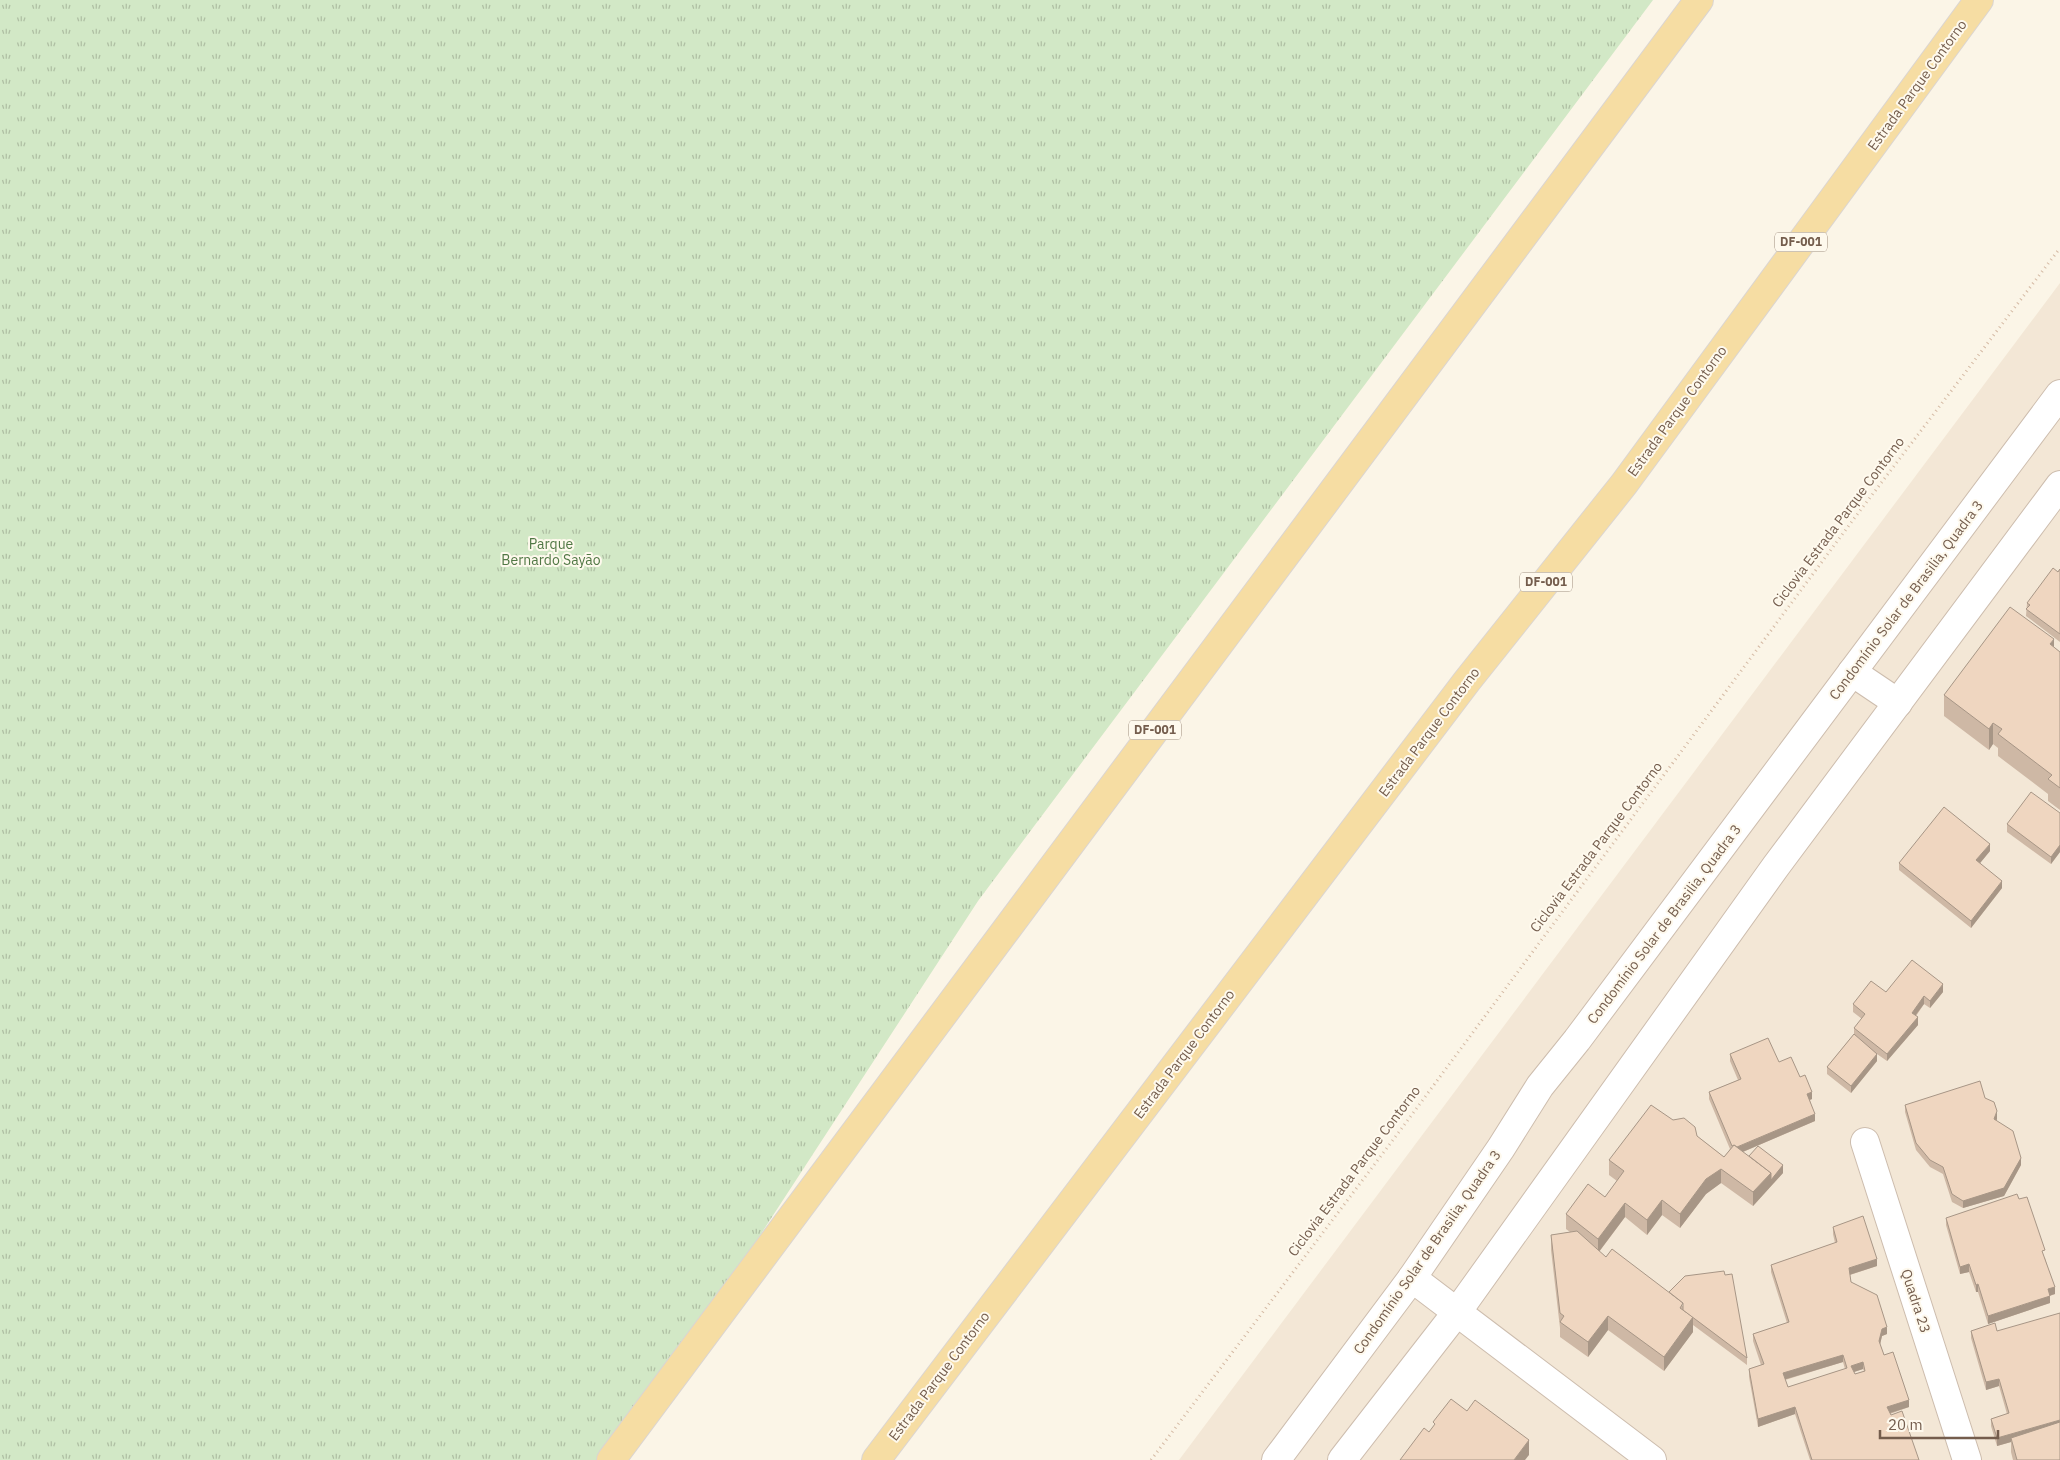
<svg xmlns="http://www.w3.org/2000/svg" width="2060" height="1460" font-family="'IBM Plex Sans',sans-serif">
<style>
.residential{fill:#f3e7d6}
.park{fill:url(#park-tufts)}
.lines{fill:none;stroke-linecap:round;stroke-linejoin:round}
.minor-casing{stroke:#cdbdae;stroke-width:30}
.major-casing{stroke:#dbd5d1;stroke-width:30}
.path{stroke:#d4b9a3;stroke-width:3;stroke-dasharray:1 4;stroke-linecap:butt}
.minor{stroke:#fff;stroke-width:28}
.major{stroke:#f6dda3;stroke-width:28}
.wall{fill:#ceb8a5;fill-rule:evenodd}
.shaded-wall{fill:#a79686}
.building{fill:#efd6c0;stroke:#a79686;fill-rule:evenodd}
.labels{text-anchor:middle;stroke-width:4;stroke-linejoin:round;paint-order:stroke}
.shield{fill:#fef9ed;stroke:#9d8c7d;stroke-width:1}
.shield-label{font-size:12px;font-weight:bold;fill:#745d4d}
.street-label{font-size:14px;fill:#745d4d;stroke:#fef9ed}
.park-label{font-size:14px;fill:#517845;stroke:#fef9ed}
</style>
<defs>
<pattern id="park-tufts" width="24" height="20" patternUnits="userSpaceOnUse" patternTransform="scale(1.25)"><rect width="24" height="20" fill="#d2e8c6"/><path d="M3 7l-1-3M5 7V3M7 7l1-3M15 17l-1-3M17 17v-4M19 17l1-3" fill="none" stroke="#afbfa3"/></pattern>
</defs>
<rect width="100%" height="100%" fill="#fbf5e7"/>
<path class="residential" d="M2060,283V1460H1179Z"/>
<path class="park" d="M0,0H1653L978,901L635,1427L610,1460H0Z"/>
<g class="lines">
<g class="minor-casing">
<g id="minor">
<path d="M1852,672L1898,703"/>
<path d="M1865,1142L1967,1460"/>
<path d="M1412,1278L1652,1460"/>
<path d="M1276,1460L1412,1278L1501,1148L1540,1086L1577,1040L2060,394"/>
<path d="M1342,1460L1457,1312L1776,866L2060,485"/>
</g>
</g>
<g class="major-casing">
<g id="major">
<path d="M611,1460L1699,0"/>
<path d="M876,1460L1467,681L1624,484L1979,0"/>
</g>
</g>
<path class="path" d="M1151,1460L1399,1132L1853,520L2060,248"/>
<use href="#minor" class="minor"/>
<use href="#major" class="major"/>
</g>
<g class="wall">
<path d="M2060,569V642L2026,616L2027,603Z"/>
<path d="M2054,647L2060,652V810L2048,801V794L1998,756V748L1993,744L1989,750L1944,716V695Z"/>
<path d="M2060,813V852L2051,864L2007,832V824Z"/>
<path d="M1990,851L1980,863L2002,888L1971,928L1899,870V863Z"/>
<path d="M1886,992H1943L1930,1008L1924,1004L1916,1016L1918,1025L1887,1061L1877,1054V1061L1851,1093L1827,1074V1067L1854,1034V1028L1862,1019L1853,1012V1004Z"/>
<path d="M1730,1054L1779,1062L1800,1077L1812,1099L1810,1100L1815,1121L1743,1152L1749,1156L1783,1173L1753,1206L1721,1183L1706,1194L1680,1228L1662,1215L1647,1235L1625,1217L1599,1252L1606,1257L1612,1249L1747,1358V1365L1693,1325V1332L1664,1371L1608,1330L1588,1357L1560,1337V1328L1551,1250V1235L1570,1232L1566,1229V1214L1605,1197L1617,1181L1609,1175V1160L1673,1120L1697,1136L1724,1157L1730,1149L1709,1099V1092L1738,1080L1730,1061Z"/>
<path d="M1985,1098L1997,1119L1996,1121L2021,1165L2004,1196L1963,1208L1952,1202L1943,1174L1930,1167L1916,1150L1905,1112V1105Z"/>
<path d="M1946,1218L2045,1258L2055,1294L2050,1296V1303L1988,1324L1978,1292H1976L1969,1272L1960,1274L1946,1225Z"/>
<path d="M1833,1227L1877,1266L1850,1275L1851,1282L1887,1334L1882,1336L1880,1344L1884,1355L1909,1407L1890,1414L1919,1460H1810L1795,1414L1758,1427L1749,1377V1369L1761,1365L1753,1341V1334L1787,1323L1771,1272V1265L1835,1243L1833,1234ZM1843,1362L1845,1369L1788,1387L1785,1380ZM1863,1369L1864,1371L1855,1374L1854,1372Z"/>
<path d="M1971,1331H1997L2060,1460H2013L2011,1452V1442L1997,1446L1991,1426V1419L2007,1414L1999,1386L1986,1390L1971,1338Z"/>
</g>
<g class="shaded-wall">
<path d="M2054,639V661L2050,644Z"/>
<path d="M1993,723V744L1989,750V729Z"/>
<path d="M1990,844V851L1976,868V860Z"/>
<path d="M2060,845V852L2051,864V857Z"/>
<path d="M2002,881V888L1971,928V921Z"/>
<path d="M1943,984V992L1930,1008V1001Z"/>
<path d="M1924,996V1004L1912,1020V1013Z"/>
<path d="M1918,1017V1025L1887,1061V1054Z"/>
<path d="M1877,1054V1061L1851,1093V1086Z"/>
<path d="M1812,1092V1099L1807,1101V1094Z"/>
<path d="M1997,1111V1119L1994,1127V1119Z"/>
<path d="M1815,1114V1121L1733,1156V1149Z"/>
<path d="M2021,1158V1165L2004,1196L1963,1208V1201Z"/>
<path d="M1783,1165V1173L1753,1206V1192L1771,1173Z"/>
<path d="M1721,1169V1183L1706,1194L1680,1228V1214L1706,1179Z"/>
<path d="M1662,1200V1215L1647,1235V1220Z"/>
<path d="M1625,1203V1217L1598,1253V1239Z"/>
<path d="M1877,1259V1266L1849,1275V1268Z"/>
<path d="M1969,1264V1272L1960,1274V1267Z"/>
<path d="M1978,1284V1292H1976V1285Z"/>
<path d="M2055,1287V1294L2048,1296V1289Z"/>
<path d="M2050,1296V1303L1988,1324V1316Z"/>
<path d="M1608,1316V1330L1588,1357V1342Z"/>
<path d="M1693,1317V1332L1664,1371V1357Z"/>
<path d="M1887,1327V1334L1882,1336L1879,1349V1341L1882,1329Z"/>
<path d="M1843,1355V1362L1783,1380V1373Z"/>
<path d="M1863,1362V1369L1851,1373V1366Z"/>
<path d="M1999,1379V1386L1986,1390V1382Z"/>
<path d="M1909,1400V1407L1887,1414V1407Z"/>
<path d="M1795,1407V1414L1758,1427V1419Z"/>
<path d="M2060,1420V1427L2011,1438V1442L1997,1446V1438Z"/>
<path d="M1529,1440V1455L1525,1460H1514Z"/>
</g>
<g class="building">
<path d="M2053,568L2058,572L2060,569V634L2026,609L2030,605L2027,603Z"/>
<path d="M2010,607L2054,639L2050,644L2060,652V788L2048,779L2052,775L1998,734L2002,729L1993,723L1989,729L1944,695Z"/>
<path d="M2031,792L2060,813V845L2051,857L2007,824Z"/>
<path d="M1944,807L1990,844L1976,860L2002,881L1971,921L1899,863Z"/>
<path d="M1912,960L1943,984L1930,1001L1924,996L1912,1013L1918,1017L1887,1054L1854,1028L1865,1014L1853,1004L1871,981L1886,992Z"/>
<path d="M1854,1034L1877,1054L1851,1086L1827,1067Z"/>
<path d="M1768,1038L1779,1062L1791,1057L1800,1077L1805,1075L1812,1092L1807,1094L1815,1114L1737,1147L1734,1145L1732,1146L1709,1092L1741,1079L1730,1054Z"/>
<path d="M1980,1081L1985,1098L1994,1102L1997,1111L1994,1119L2013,1131L2021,1158L2004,1188L1963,1201L1952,1194L1943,1167L1930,1160L1916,1143L1905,1105Z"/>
<path d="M1651,1105L1673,1120L1684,1118L1695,1127L1697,1136L1724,1157L1734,1145L1771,1173L1753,1192L1721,1169L1706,1179L1680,1214L1662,1200L1647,1220L1625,1203L1598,1239L1566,1214L1588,1184L1605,1197L1624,1171L1609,1160Z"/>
<path d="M1758,1146L1783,1165L1771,1180V1173L1749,1156Z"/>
<path d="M2017,1194L2019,1199L2027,1197L2045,1250L2042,1251L2055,1287L2048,1289L2050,1296L1988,1316L1978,1284L1976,1285L1969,1264L1960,1267L1946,1218Z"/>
<path d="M1863,1216L1877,1259L1849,1268L1851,1282L1877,1295L1887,1327L1882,1329L1879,1341L1884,1355L1893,1352L1909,1400L1887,1407L1891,1415L1902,1411L1919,1460H1812L1795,1407L1758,1419L1749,1369L1764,1364L1753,1334L1789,1322L1771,1265L1837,1242L1833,1227ZM1843,1355L1847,1368L1788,1387L1783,1373ZM1863,1362L1865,1371L1855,1374L1851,1366Z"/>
<path d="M1577,1231L1606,1257L1612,1249L1683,1303L1680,1308L1693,1317L1664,1357L1608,1316L1588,1342L1560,1322L1564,1316L1560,1313L1551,1235Z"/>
<path d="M1724,1271L1725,1275L1732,1274L1747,1358L1683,1310V1303L1669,1292L1685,1276Z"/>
<path d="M2060,1313V1420L1997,1438L1991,1419L2009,1413L1999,1379L1986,1382L1971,1331L1995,1323L1997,1331Z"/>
<path d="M1451,1399L1467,1411L1475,1400L1529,1440L1514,1460H1400L1424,1428L1429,1432L1435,1424L1433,1422Z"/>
<path d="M2060,1422V1460H2017L2011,1438Z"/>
</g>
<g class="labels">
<g class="shield">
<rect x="1775" y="232.5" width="52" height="19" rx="4"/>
<rect x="1520" y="572.5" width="52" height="19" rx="4"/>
<rect x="1129" y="720.5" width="52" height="19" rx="4"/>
</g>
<g class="shield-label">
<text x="1801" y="246">DF-001</text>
<text x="1546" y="586">DF-001</text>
<text x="1155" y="734">DF-001</text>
</g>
<g class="street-label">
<text transform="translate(1917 85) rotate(-54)" y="5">Estrada Parque Contorno</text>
<text transform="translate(1677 411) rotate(-54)" y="5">Estrada Parque Contorno</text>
<text transform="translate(1838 522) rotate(-53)" y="5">Ciclovia Estrada Parque Contorno</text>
<text transform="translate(1906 600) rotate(-53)" y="5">Condomínio Solar de Brasilia, Quadra 3</text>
<text transform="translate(1429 732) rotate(-53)" y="5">Estrada Parque Contorno</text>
<text transform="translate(1596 847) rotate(-53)" y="5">Ciclovia Estrada Parque Contorno</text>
<text transform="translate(1664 924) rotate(-53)" y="5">Condomínio Solar de Brasilia, Quadra 3</text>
<text transform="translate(1184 1054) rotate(-53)" y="5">Estrada Parque Contorno</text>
<text transform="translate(1354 1171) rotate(-53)" y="5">Ciclovia Estrada Parque Contorno</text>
<text transform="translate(1427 1252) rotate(-55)" y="5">Condomínio Solar de Brasilia, Quadra 3</text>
<text transform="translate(1916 1301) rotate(72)" y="5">Quadra 23</text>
<text transform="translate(939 1376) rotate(-53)" y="5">Estrada Parque Contorno</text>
</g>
<g class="park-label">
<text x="551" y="549">Parque<tspan x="551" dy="16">Bernardo Sayão</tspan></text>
</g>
</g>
<path d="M1880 1430v8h118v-8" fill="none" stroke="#745d4d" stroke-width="2.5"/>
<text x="1888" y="1430" font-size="15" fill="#745d4d" stroke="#fef9ed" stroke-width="4" paint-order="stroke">20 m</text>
</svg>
